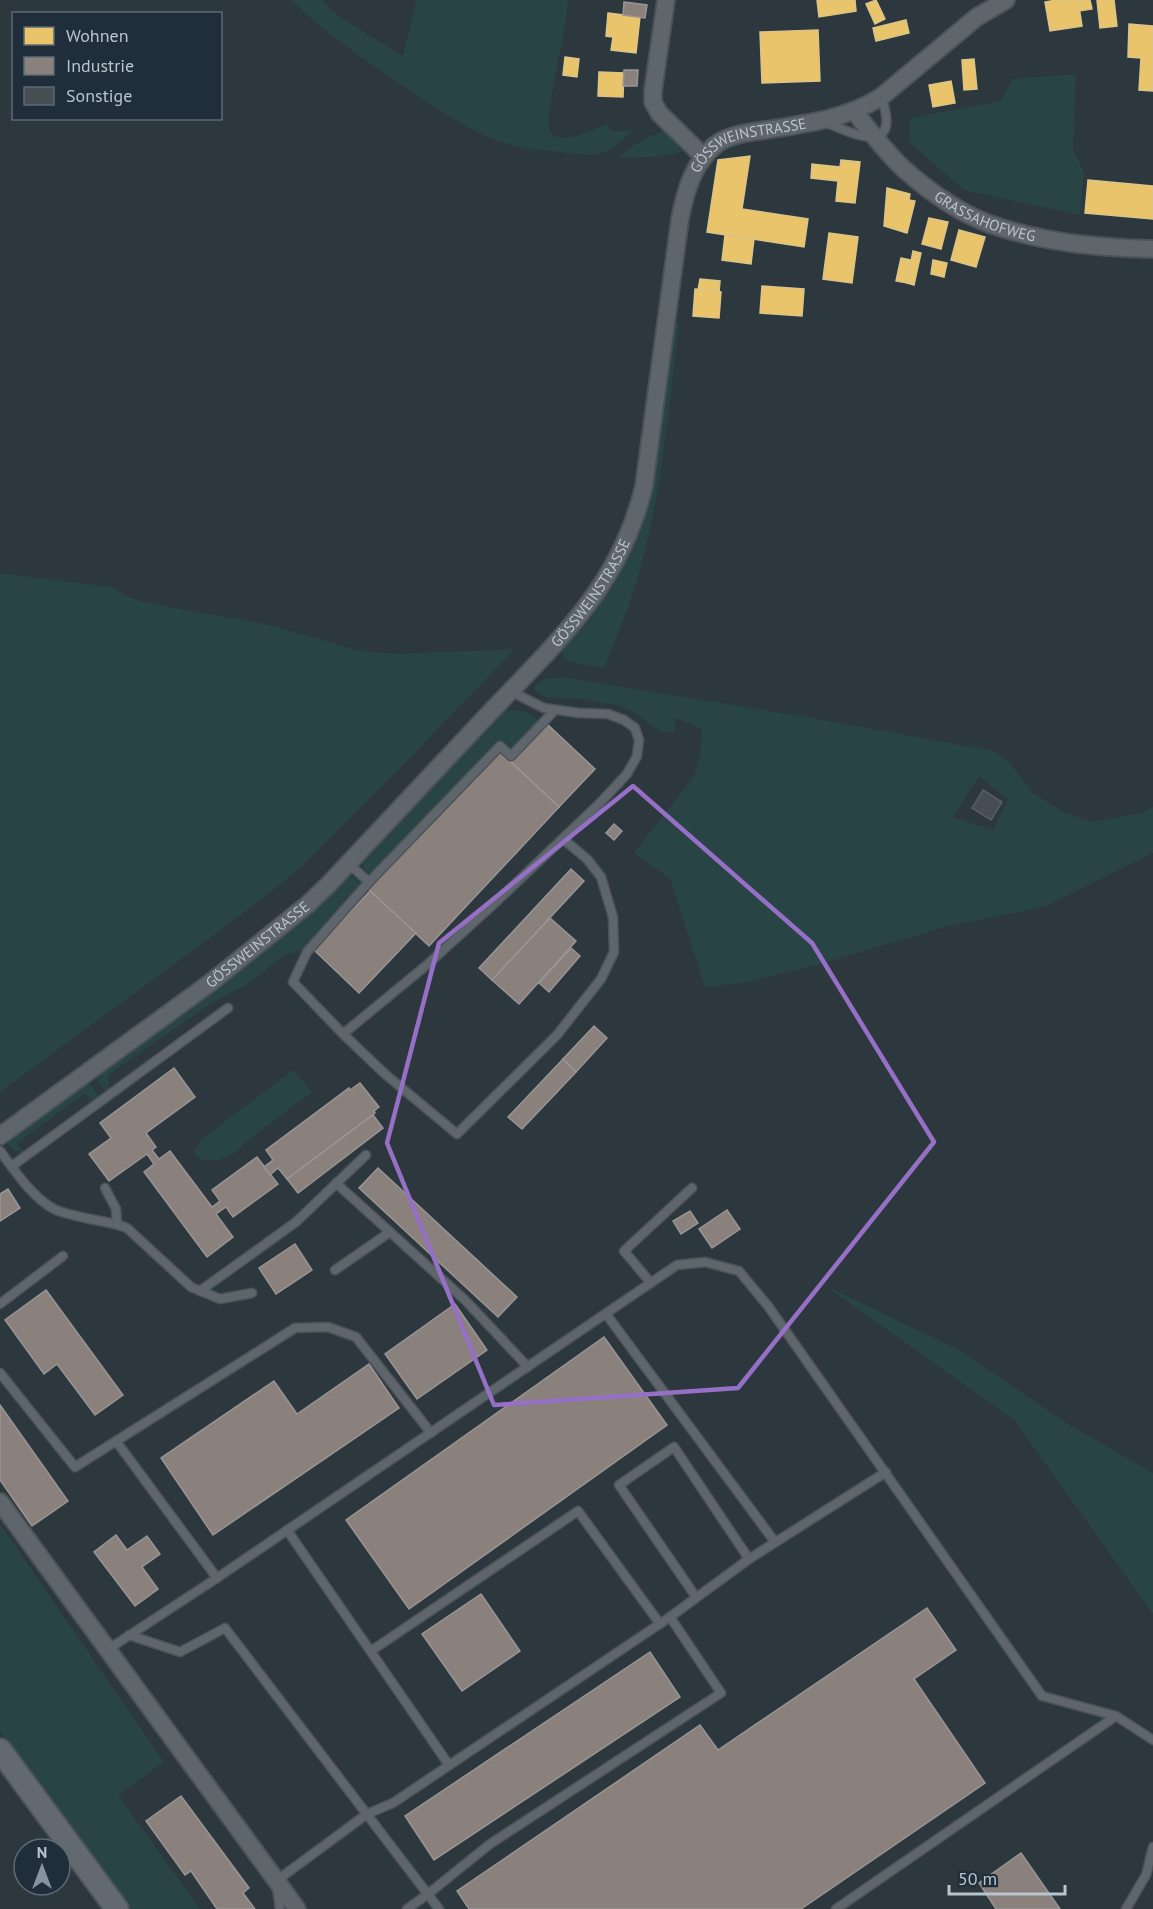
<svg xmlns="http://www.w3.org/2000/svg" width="1153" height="1909" font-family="'PT Sans',sans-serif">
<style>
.green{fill:#294444;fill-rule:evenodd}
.homes{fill:#e9c46a;stroke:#dac488;stroke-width:1.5}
.industry{fill:#8a817c;stroke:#989595;stroke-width:1.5}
.building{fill:#464e53;stroke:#555e65;stroke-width:1.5}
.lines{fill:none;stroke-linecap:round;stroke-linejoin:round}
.lane-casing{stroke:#4c5358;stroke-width:11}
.street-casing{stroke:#4c5358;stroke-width:20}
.secondary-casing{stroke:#4c5358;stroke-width:26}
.lane{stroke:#5e656b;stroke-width:8}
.street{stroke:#5e656b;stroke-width:16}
.secondary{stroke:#626970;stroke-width:22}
.marked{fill:none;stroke:#9670c6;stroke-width:4.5;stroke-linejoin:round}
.labels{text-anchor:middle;stroke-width:6;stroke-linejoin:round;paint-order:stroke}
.street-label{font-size:15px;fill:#b8c4ce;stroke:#1f2e3a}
</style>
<rect width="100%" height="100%" fill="#2d373e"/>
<g class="green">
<path d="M291,0H321L340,17L403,56L416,0H568C567,12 565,25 563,37C561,53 543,122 551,133C562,146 595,129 608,124L612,131H633C623,139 611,151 599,154C587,156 573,154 562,152C538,150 513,148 490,138C464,127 439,110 415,94C372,65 329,37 291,0Z"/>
<path d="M1076,74L1073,149L1084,172L1080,215L964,190L910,143V118L1001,101L1013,79Z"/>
<path d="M666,131L682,152L655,157L618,158C632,145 648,135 666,131Z"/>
<path d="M673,323H679C669,406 662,492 639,573C630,605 616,637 604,668L579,664L564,659L562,651L590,619L616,581L641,527L647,501Z"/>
<path d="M0,573L112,587L131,598L143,602L270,625L361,651L395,654L515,649L404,764L302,866L271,892L210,938L0,1092Z"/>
<path d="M561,677L813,718L994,751L1008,761L1033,793L1065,813L1093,822L1141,813L1153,807V853L1044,907L945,927L814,966L741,983L705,987L670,879L634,853L694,776L700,755L702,729L676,718L674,733L661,732L633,712L616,705L579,699L545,697L535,690L534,687C540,678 552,678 561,677ZM979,776L1008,799L993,830L953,817Z"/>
<path d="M509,710L528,712L539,721L513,748L499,741L370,876L364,869L360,860L502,712Z"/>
<path d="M348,873L362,885L302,951L286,954L248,984L210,1004L108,1075L109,1089L105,1091L93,1075Z"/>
<path d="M293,1070L312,1092L247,1141L235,1153L218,1160H201L193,1152L202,1139Z"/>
<path d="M87,1080L99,1097L91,1103L84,1094L17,1143L23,1152L14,1151L8,1144V1140Z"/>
<path d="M824,1285L959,1350L1068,1424L1153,1473V1614L1014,1420Z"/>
<path d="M0,1524L164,1762L118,1795L200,1909H131L0,1732Z"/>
</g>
<g class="homes">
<path d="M817,0H855L856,11L819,17Z"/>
<path d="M876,0L885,19L875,24L866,4Z"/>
<path d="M1056,0H1078L1082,26L1050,31L1045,2Z"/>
<path d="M1078,0H1090L1092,9L1079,11Z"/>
<path d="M1097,0H1114L1117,26L1100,28Z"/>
<path d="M608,13L640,17L636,53L611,50L613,37L606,36Z"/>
<path d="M906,20L909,33L876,41L873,28Z"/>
<path d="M1129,24L1153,26V91L1139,90L1141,58L1128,57Z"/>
<path d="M818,30L820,81L762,83L760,32Z"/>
<path d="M565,57L579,59L577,77L563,75Z"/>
<path d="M974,59L977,89L964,90L962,60Z"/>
<path d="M599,72L624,73L623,97L598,96Z"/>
<path d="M951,81L955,103L933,107L929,85Z"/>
<path d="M750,156L742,209L808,219L804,247L707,232L718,160Z"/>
<path d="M841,160L860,162L855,203L836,201L838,181L811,178L812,164L840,167Z"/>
<path d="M1088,180L1153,186V219L1085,213Z"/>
<path d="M887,188L910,194L909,200L915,201L907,233L884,226Z"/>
<path d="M929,218L948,222L941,249L922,244Z"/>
<path d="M959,230L985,237L976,267L951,260Z"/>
<path d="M829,233L858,237L852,283L823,279Z"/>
<path d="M725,235L754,239L751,264L722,260Z"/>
<path d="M913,251L921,253L914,285L907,283Z"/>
<path d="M901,258L911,260L907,283L896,281Z"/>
<path d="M933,260L947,263L944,277L931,274Z"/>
<path d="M700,279L720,281L719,292L698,290Z"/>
<path d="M762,286L804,289L802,316L760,313Z"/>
<path d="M695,289L721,292L719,318L693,316Z"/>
</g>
<g class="industry">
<path d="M624,2L647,5L645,18L623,15Z"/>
<path d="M624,70H638L637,86H623Z"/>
<path d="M546,723L595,769L559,807L510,761Z"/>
<path d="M498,750L559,807L429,946L368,889Z"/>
<path d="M614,824L622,831L614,840L606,833Z"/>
<path d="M571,869L584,881L492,980L479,968Z"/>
<path d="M370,891L416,933L359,993L314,950Z"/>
<path d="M550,918L576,941L519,1004L492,980Z"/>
<path d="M571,948L580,956L549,992L539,983Z"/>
<path d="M594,1026L607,1038L576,1072L563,1059Z"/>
<path d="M563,1059L576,1072L522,1129L508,1117Z"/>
<path d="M174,1068L195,1097L146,1133L156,1147L152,1150L159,1159L170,1151L212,1207L220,1201L212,1190L257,1157L278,1184L233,1217L226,1207L216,1214L233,1237L207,1257L144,1172L154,1164L147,1154L109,1181L89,1154L111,1138L100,1123Z"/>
<path d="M360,1083L379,1107L374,1111L375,1113L287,1179L278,1168L270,1175L264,1167L273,1160L266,1150L349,1088L350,1090Z"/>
<path d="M373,1115L383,1128L298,1193L287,1179Z"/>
<path d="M378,1168L517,1297L498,1317L359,1188Z"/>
<path d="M8,1189L20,1208L0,1221V1194Z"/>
<path d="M727,1210L740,1229L712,1248L699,1229Z"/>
<path d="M690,1211L698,1223L681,1234L673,1221Z"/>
<path d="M295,1244L312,1270L276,1294L259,1268Z"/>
<path d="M46,1290L123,1395L95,1415L57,1364L44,1374L5,1320Z"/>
<path d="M455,1304L487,1350L417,1399L385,1354Z"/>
<path d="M604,1337L667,1425L409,1609L346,1520Z"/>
<path d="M369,1364L399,1408L213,1535L161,1458L274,1381L297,1414Z"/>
<path d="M0,1405L68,1501L32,1526L0,1480Z"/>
<path d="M116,1535L127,1550L147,1536L160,1554L142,1567L158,1589L135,1606L94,1552Z"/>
<path d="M481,1594L520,1651L462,1691L422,1634Z"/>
<path d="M927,1608L956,1650L914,1679L985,1783L801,1909H469L457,1891L700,1725L718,1750Z"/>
<path d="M650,1652L680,1697L434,1860L405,1816Z"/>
<path d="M181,1796L249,1888L243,1893L255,1909H217L191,1871L185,1875L146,1821Z"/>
<path d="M1021,1853L1060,1909H996L979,1883Z"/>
</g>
<path class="building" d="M983,790L1002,802L991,820L972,808Z"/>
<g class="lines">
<g class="lane-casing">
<g id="lane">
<path d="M825,122C838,127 880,150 886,126C888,116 884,105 881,97"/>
<path d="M510,691L544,708L579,713L608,714L624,720L635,728L639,740L637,756L627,774L599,804L497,901L428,964L343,1034L293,982L307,952L369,882L500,746L511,756L555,710"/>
<path d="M349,864L369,882"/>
<path d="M343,1034L385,1074L457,1134L557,1035L601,979L614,952L613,917L601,877L587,859L563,839"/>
<path d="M0,1151C15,1171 32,1197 54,1209C62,1213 73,1215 81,1217C97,1221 112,1222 127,1228L191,1287L220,1299L252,1293"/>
<path d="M12,1166L228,1008"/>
<path d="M336,1183L465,1300L528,1367"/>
<path d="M105,1188L116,1209L117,1224"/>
<path d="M335,1270L390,1232"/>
<path d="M651,1283L624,1251L692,1188"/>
<path d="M200,1291L296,1222L366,1155"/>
<path d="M0,1304L63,1256"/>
<path d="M606,1314L775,1542"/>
<path d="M0,1373L75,1467L295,1328L328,1327L356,1337L431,1433"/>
<path d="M116,1441L217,1578"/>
<path d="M287,1530L449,1765"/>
<path d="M696,1597L619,1485L674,1447L749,1559"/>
<path d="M129,1635L180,1652L225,1628L439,1909"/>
<path d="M107,1650L217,1578L677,1265L705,1262L739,1271L768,1306L1042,1696L1116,1716L1153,1740"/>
<path d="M371,1651L578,1511L660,1624"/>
<path d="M280,1909L276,1881L367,1814L393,1803L670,1617L749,1559L886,1472"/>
<path d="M407,1909L428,1894L490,1844L721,1693L670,1617"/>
<path d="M836,1909L1116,1716"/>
<path d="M1126,1909L1146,1875L1153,1847"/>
</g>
</g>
<g class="street-casing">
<g id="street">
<path d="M666,0L653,91V102L659,113L704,157"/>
<path id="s1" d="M854,111C870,131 886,153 905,170C930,192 959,213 990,224C1040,242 1100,248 1153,249"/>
<path id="s2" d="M0,1136L210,983L307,905L328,885C379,831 430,777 481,722C551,647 619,591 644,486L680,219C685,192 694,160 718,143C733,133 754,132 772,129C811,123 847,118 881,97L977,17L1006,0"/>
<path d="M0,1502L297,1909"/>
</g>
</g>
<g class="secondary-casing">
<path id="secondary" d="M0,1750L117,1909"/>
</g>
<use href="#lane" class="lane"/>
<use href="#street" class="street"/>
<use href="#secondary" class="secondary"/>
</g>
<path class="marked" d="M633,786L812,943L934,1142L738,1388L494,1405L387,1143L439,943Z"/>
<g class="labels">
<g class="street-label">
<text dy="5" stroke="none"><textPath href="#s2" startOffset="1311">GÖSSWEINSTRASSE</textPath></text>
<text dy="5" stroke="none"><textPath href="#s1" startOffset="172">GRASSAHOFWEG</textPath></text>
<text dy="5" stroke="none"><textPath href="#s2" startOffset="807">GÖSSWEINSTRASSE</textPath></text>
<text dy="5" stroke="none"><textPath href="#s2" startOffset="321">GÖSSWEINSTRASSE</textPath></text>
</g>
</g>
<rect x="12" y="12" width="210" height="108" fill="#1f2e3a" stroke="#5c6a75" stroke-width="1.5"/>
<rect x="24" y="27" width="30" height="18" fill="#e9c46a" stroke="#5c6a75" stroke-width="1.5"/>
<text x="66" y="42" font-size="18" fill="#b8c4ce">Wohnen</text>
<rect x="24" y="57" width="30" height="18" fill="#8a817c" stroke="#5c6a75" stroke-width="1.5"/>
<text x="66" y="72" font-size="18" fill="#b8c4ce">Industrie</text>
<rect x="24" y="87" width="30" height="18" fill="#464e53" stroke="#5c6a75" stroke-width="1.5"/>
<text x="66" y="102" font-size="18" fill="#b8c4ce">Sonstige</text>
<g transform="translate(42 1867)"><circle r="28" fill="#1f2e3a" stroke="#5c6a75" stroke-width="1.5"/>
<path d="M0-4.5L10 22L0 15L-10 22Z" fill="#87939c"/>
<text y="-9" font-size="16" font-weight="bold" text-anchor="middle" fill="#b8c4ce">N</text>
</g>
<path d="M949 1885v9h116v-9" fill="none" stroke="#b8c4ce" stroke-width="3"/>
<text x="958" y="1885" font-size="18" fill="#b8c4ce" stroke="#1f2e3a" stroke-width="4.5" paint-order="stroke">50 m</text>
</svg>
